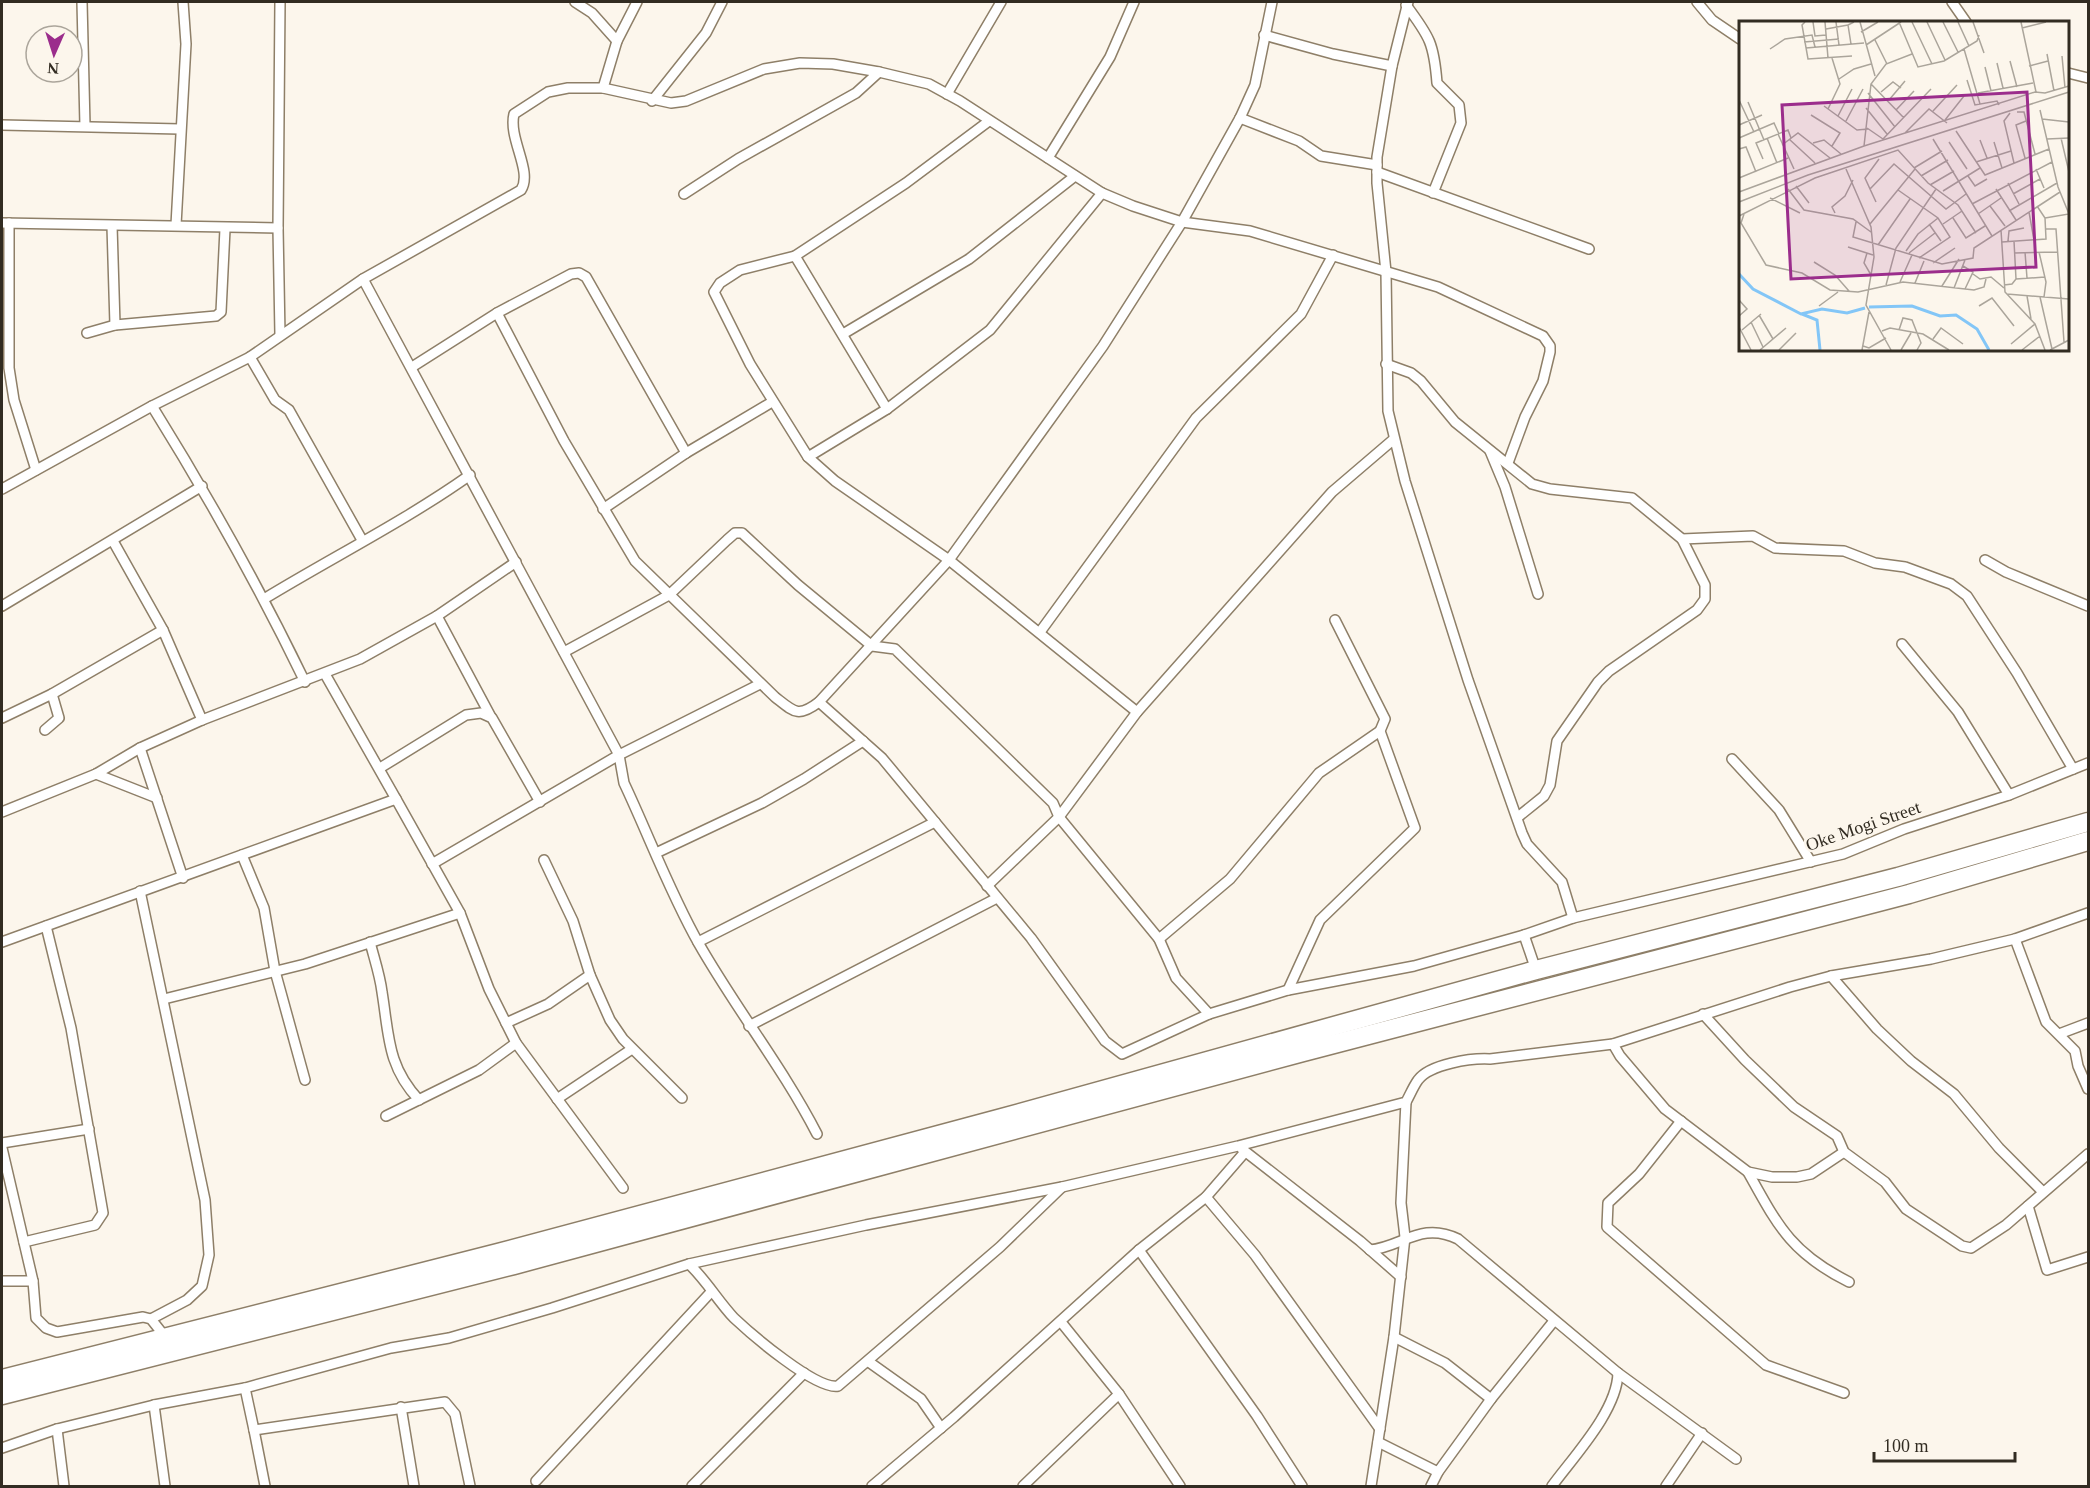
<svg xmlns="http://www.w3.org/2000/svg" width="2090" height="1488" font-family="Georgia,serif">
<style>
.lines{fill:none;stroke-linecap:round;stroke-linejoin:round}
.minor-casing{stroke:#8e7f68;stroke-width:12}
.motorway-casing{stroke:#8e7f68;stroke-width:21}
.minor{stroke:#fff;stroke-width:9}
.motorway{stroke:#fff;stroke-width:18}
.labels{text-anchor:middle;stroke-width:5;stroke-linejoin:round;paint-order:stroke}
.street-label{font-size:18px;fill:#322c22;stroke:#fcf6ec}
.inset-river{fill:none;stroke:#83c6f7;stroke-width:3}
.inset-road{fill:none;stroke:#aba59b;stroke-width:1.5}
.view{fill:#9b2d8c;fill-opacity:0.15;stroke:#9b2d8c;stroke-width:3}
.inset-edge{fill:none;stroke:#322c22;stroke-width:3}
</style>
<rect width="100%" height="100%" fill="#fcf6ec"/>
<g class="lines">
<g class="minor-casing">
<g id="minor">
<path d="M82,2L85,126"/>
<path d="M575,2L592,13L617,41"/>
<path d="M1408,2L1392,66L1377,157V183L1386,272L1388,411L1405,481L1468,680L1522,833L1527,844L1562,882L1573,918"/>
<path d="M1697,2L1712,20L1740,39"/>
<path d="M1952,2L1966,22"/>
<path d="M1406,5C1430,37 1434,44 1437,83L1459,105L1461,123L1433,193"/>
<path d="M1264,35L1333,54L1392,66"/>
<path d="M2068,73L2088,78"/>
<path d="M603,88L617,41L637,2"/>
<path d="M947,94L1001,2"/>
<path d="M652,101L706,33L722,2"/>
<path d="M1240,118L1299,141L1321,156L1377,165"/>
<path d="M989,121L906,183L795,256L740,270L720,283L714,292L750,364L808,457L835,481L949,560L1137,712"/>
<path d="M2,125L180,129"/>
<path d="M1048,158L1110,57L1134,2"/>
<path d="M1377,172L1589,249"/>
<path d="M684,194L738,159L856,93L879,72"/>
<path d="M2,223L278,228"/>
<path d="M9,223V368L14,400L36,470"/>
<path d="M176,225L186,44L183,2"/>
<path d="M112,226L115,325"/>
<path d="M795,256L887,409"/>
<path d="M363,279L619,755L624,783C649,836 670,893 699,944C736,1009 783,1068 817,1134"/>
<path d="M497,313L564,441L635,561L775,697C794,712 798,718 819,702L949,560L1103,346L1182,222L1240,118L1255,85L1272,2"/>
<path d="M87,333L115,325L216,316L221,312L225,229"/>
<path d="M843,334L969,259L1075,176"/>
<path d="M280,335L278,228L280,2"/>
<path d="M250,357L275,400L289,410L362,540"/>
<path d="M1386,364L1411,373L1421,381L1455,422L1532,484L1550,489L1632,498L1682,539L1753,536L1775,548L1844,551L1875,563L1905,567L1951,584L1967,596L2017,673L2073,769"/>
<path d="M412,367L497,313L571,274L579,273L586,277L686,453"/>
<path d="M152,406C208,496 259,587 305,682"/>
<path d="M1490,451L1505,487L1538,594"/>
<path d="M808,457L887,409L990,330L1102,193"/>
<path d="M2,489L152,406L250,357L363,279L521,190C533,171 508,139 514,114L548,92L568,88H603L671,103L686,101L764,69L800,63L833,64L879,72L929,84L960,101L1102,193L1133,206L1182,222L1250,231L1438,287L1543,336L1550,346V352L1543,381L1525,417L1508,463"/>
<path d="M603,509L686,453L772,402"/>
<path d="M113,541L163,630L202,720"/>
<path d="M1985,560L2006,572L2088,606"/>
<path d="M264,599C333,557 405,521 470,475"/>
<path d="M2,606L202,486"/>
<path d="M437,616L491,717"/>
<path d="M1040,632L1196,418L1301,314L1333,255"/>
<path d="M1902,644L1958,712L2009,795"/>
<path d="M564,652L669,595L727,540L735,533H742L798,585L872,646L895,649L1053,803L1059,817L1159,939L1230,879L1319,773L1380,731"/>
<path d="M325,674L396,799"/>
<path d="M819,702L882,758L1031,938L1105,1041L1122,1054L1209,1014L1288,990L1414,966L1524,935L1573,918L1843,854L1904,829L2009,795L2088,763"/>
<path d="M2,718L52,694L163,630"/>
<path d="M45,730L59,718L52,694"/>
<path d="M140,748L183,878"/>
<path d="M1732,759L1779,810L1811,862"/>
<path d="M380,768L466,715L481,713L492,718L540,802"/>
<path d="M96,774L157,798"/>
<path d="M2,812L96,774L140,748L202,720L360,659L437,616L516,562"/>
<path d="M1518,817L1544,796L1550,785L1557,741L1598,682L1609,671L1697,610L1705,599V585L1682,539"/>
<path d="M656,853L762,803L804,779L863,741"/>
<path d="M242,855L264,908L275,971L305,1080"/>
<path d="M544,860L573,921L590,975L610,1020L623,1039L682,1098"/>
<path d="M432,864L619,755L760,684"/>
<path d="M987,886L1059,817L1137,712L1332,492L1394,439"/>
<path d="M140,891L205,1200L209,1255L202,1286L187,1300L151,1319"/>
<path d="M1524,935L1536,970"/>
<path d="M1159,939L1176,978L1209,1014"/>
<path d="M2015,939L2046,1022L2075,1051L2078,1066L2088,1089"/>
<path d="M2,942L396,799L460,913L489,989L516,1043L623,1188"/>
<path d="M370,942C374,958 380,975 382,992C389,1035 387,1066 419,1100"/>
<path d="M698,942L935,822"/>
<path d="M1831,976L1877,1029L1911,1061L1954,1094L1999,1148L2043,1192"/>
<path d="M1288,990L1320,920L1415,828L1380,731L1385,719L1335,620"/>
<path d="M164,999L305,964L460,913"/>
<path d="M1703,1014L1745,1060L1794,1107L1837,1136L1844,1152L1885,1182L1906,1209L1962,1246L1971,1248L2006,1225L2088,1154"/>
<path d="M506,1023L548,1004L590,975"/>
<path d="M749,1026L997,898"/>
<path d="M2059,1034L2088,1023"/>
<path d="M1613,1044L1620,1056L1665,1109L1748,1172L1772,1177H1797L1811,1174L1844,1152"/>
<path d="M557,1099L632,1049"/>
<path d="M386,1116L479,1070L516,1043"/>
<path d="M1681,1121L1639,1174L1608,1203L1607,1227L1766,1365L1844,1393"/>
<path d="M2,1143L89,1129"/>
<path d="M2,1148L33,1281L36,1318L46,1328L57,1332L143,1317L151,1319L166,1338"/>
<path d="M1242,1149L1360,1241L1401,1277"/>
<path d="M1748,1172C1778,1226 1791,1253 1849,1282"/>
<path d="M1206,1197L1255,1255L1380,1429"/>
<path d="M2028,1206L2047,1270L2088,1257"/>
<path d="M24,1242L95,1225L103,1213L71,1028L46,926"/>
<path d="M1139,1250L1257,1416L1302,1486"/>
<path d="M1370,1250C1402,1247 1421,1221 1458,1239L1618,1373L1736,1459"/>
<path d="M689,1264C706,1280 718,1301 734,1318C751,1334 816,1390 838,1386L1000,1247L1062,1187"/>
<path d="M2,1281H33"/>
<path d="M1061,1322L1119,1394L1180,1486"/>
<path d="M1394,1337L1445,1363L1491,1399"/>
<path d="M869,1362L921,1399L941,1428"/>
<path d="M245,1388L254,1430L445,1402L455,1414L470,1486"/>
<path d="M154,1405L165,1486"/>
<path d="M401,1407L414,1486"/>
<path d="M57,1429L64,1486"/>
<path d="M254,1430L265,1486"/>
<path d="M1378,1442L1438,1472"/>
<path d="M2,1448L57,1429L154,1405L245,1388L391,1348L449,1338L552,1308L689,1264L866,1225L1062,1187L1238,1146L1406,1102C1410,1095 1413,1087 1418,1080C1430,1064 1471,1058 1490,1059L1613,1044L1790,987L1831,976L1931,959L2015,939L2088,913"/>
<path d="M536,1481L711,1292"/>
<path d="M692,1486L804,1373"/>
<path d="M872,1486L954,1417L1139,1250L1206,1197L1245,1152"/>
<path d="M1023,1486L1119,1394"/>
<path d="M1371,1486L1394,1337L1405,1237L1401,1203L1406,1102"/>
<path d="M1431,1486L1438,1472L1491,1399L1553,1322"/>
<path d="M1552,1486C1574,1456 1617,1411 1618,1373"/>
<path d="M1666,1486L1702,1433"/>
</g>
</g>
<g class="motorway-casing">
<g id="motorway">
<path d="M2,1379L498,1253L1002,1118L1536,970L1898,877L2088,822"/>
<path d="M2,1395L514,1265L1303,1052L1909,894L2088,841"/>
</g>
</g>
<use href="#minor" class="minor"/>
<use href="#motorway" class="motorway"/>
</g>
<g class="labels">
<g class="street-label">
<text transform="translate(1863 826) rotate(-19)" y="6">Oke Mogi Street</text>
</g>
</g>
<g transform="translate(1739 21)">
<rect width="330" height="330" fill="#fcf6ec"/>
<path class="inset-river" d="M0,253L14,268L62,293L83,288L108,292L126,287M130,286L173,285L201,295L217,294L238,308L250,329M63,293L78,299L81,329"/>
<path class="inset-road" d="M66,1L63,4L69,38L113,35M74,1L76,15L87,14M86,1L89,37M97,1L100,24M121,1L136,55M160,1L179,46L205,40L238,20L240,14M173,1L193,43M188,1L206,39M204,1L219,31M219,1L230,25M234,1L245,32M282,1L297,71M283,7L307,1M87,8L109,4M122,11L139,1M136,19L148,43M65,21L100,18M112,23L109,4L115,1M127,24L162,1M67,27L125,22M31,28L46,18L73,14L76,26M225,28L241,83M308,33L315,70M323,35L326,67M271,40L278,66M258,42L264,67M290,45L309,40M246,46L252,70M100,58L115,48L132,43M228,59L236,84L258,80L260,84M132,63L165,97M142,71L154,61L162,67M129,72L156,106M239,72L294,62M0,79L15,111M150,79L166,60M9,81L25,119M85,85L118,109L129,108M127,87L148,113M89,88L101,63L93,37M157,89L175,70M301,89L319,166L330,193L306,197M194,90L218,64M278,91H285L296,133M271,92L265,100L275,142M72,94L101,112L93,125M99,95L113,68M303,98L330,101M206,99L225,75M107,100L124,68M0,104L23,94M128,107L144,118M217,110L246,154L310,128M166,112L190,88L208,102M39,113L55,148M0,117L35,102L40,113M28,117L38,142M322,117L330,151M50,118L76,142M144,118L192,68M194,118L253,215M308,118L330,117M241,119L248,137M210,121L228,148M255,121L263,147M74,122L85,119L102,133M43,124L59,112L91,137M125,125L132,63L147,43L173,33M0,128L7,126L17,151M286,137L277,104L287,100M24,138L17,122L49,109L52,117M237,141L272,130M175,147L203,130M107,148L132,206L135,236L127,284L152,329M297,148L305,167M182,155L209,139M229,155L236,165L248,158M0,157L49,137M269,162L280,183M191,164L215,150M57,165L70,182M49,168L65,189L114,198L132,211M131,168L155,143L207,188L227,173M257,168L277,199M159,169L199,197L211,216L180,237M204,170L241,147M0,171L125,125L296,71L306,72L330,65M274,173L301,158M31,177L61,192M0,181L69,154L330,71M137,181L126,157L140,138M233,183L313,141M251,185L266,205M270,190L318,162M290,191L295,219M96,192L93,186L106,175L114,159M5,193L2,202L27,244L63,252L91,269L119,271L164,261L235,269L245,266L247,258M239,193L262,177M0,195L76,157L159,129L189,162L219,184L237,212M214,197L227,217L246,205M117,201L114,216L203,243L234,237L235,227L321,171M131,203L176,148M190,203L202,220M204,203L223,190M307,208H317L325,321M262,209L266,271L296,303L306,329M269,220L270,210L285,207M275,220L277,258M263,221L307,218L306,197L298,185M139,224L171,178M109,226L134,234M167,230L179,213L199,197M286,231L288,257M300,231L307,261L305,276M128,232L125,242L132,254M170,232L196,212M275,232L319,231M75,241L96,254L110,270M194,242L216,227M224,245L234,251L226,268M234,253L241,258L252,256L265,267M161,261L173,234M176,262L185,240M147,264L157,227L197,168M265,264L273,263L277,258L306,256M203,265L220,238M215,267L226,239M268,273L330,278M288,275L292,298M301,276L313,328M0,279L8,288L0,295M80,285L99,271M240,285L253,277L275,305M20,294L34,318M12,301L24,326M0,306L12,329M3,309L22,293M160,309L164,297L173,299L182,322L178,329M143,310L151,307L184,313L210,329M194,318L202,307L224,323M272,323L296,303M124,325L130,327L147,317M21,329L47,307M40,329L57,312M123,329L130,291M162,329L172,312M283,329L301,315M311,329L330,319"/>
<path class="view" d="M288,71L297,246L52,258L43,84Z"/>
<rect width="330" height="330" class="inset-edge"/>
</g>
<rect width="2090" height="1488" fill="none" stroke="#322c22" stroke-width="6"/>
<g transform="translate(54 54) rotate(183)"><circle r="28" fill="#fcf6ec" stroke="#aba59b" stroke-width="1.5"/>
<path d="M0-4.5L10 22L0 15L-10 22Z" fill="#9b2d8c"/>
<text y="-9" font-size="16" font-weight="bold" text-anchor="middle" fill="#322c22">N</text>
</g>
<path d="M1874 1452v9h141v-9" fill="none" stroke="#322c22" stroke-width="3"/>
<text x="1883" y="1452" font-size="18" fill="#322c22" stroke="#fcf6ec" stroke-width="4.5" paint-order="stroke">100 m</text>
</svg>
